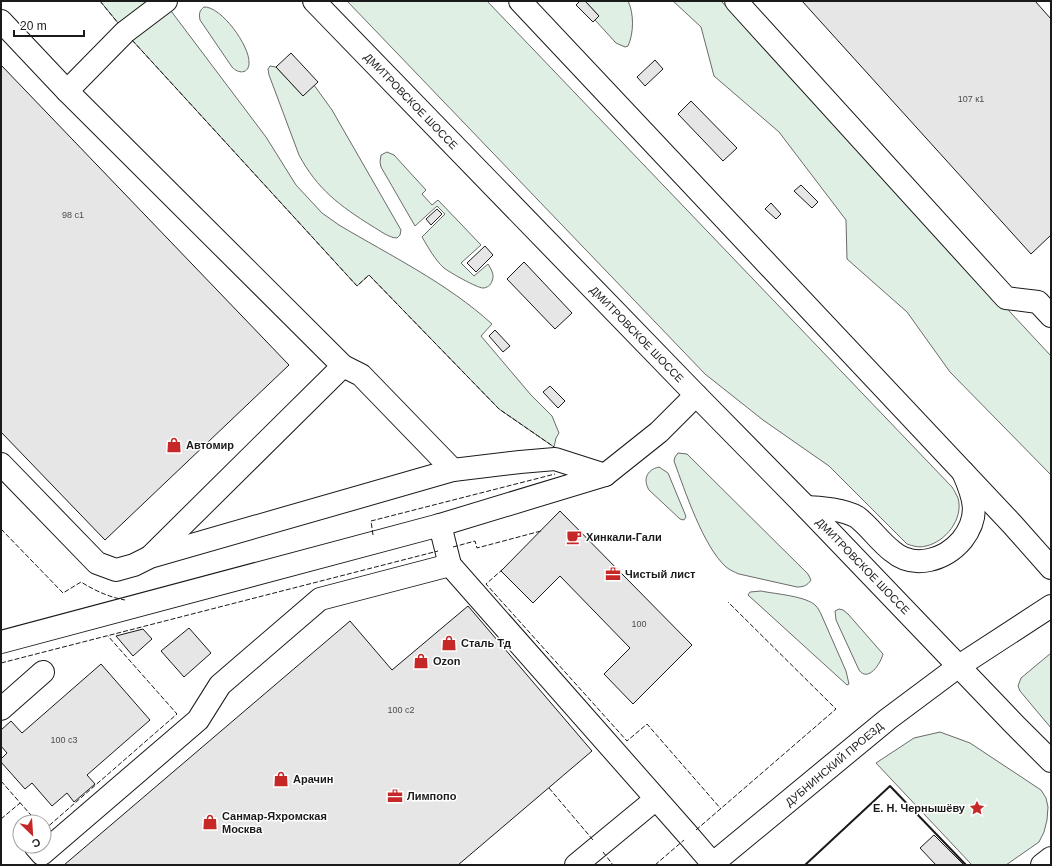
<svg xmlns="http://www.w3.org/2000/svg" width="1052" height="866" font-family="Helvetica,sans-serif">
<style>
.green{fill:#e0efe3;stroke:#6a6a6a}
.building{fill:#e6e6e6;stroke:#1a1a1a}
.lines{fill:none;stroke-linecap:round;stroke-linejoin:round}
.minor-casing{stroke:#1a1a1a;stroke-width:24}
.major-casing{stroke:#1a1a1a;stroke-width:24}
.minor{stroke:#fff;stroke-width:22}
.major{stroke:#fff;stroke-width:22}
.fence{stroke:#1a1a1a;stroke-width:1;stroke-dasharray:5 2;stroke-linecap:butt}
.wall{stroke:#1a1a1a;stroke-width:2}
.labels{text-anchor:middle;stroke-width:3;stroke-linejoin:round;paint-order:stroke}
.number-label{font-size:9px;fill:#4d4d4d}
.street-label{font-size:11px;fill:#1a1a1a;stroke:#fff}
.poi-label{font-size:11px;font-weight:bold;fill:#1a1a1a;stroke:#fff;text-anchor:start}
</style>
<rect width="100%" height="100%" fill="#fff"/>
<g class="green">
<path d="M100,1H149L118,23Z"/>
<path d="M347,1H487L952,487C954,490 956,494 958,498C964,519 945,542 926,546C919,548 913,546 907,544L829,466L763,420L705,374Z"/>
<path d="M585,1H628C634,13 634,33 628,46L625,47L616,43L595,20L599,16Z"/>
<path d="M673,1H721L1051,356V475L950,372L907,312L847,259L846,220L779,132L714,76L701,27Z"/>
<path d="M204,7C221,6 250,46 249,63C249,74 238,74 232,67L200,20C199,14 199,11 204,7Z"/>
<path d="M171,11L266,137L296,185L322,213L339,225C391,256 447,283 492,324L481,336L531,395L552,416L559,433L556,438L554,447L499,409L369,275L357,286L132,40Z"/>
<path d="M270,66L276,67L303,96L314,85L332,110L401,230L400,235L397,238C389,238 379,230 372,226C340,206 317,189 299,155L269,75L268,69Z"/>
<path d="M387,152L394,155L426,190L422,194L432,205L438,200L481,245L461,263L474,276L488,264C491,269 495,275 492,281C491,285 487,288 483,288C477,288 449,272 444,268C435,260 428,247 422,237L445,214L437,206L415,226L381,167L380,162L381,155Z"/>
<path d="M678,453L687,454L808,574L811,580C807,586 803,587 797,587L739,574C734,572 730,570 726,567C703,546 685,491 674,461L675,457Z"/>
<path d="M659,467L668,473L685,514L686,517L684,520L680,519L649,490C643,480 646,470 659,467Z"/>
<path d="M761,591C775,594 807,596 816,606C818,608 820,612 821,614L846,671L849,684L847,685L748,595L750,592Z"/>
<path d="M839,609L843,610L848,614L883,654C881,663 868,683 859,670L836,620L835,611Z"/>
<path d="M1051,653V728L1020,691L1018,686L1021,678Z"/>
<path d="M940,732L970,743L1041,790L1046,798L1048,807L1047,820L1044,832L1039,842L1006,865H972L876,763L914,738Z"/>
</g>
<g class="building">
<path d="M580,1H585L599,16L593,22L576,5Z"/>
<path d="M802,1H1035L1051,19V235L1031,254Z"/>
<path d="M291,53L318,82L303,96L276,67Z"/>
<path d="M655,60L663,69L645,86L637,77Z"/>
<path d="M1,65L289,365L105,540L1,432Z"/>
<path d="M691,101L737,148L723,161L678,114Z"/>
<path d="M801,185L818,202L812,208L794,191Z"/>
<path d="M771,203L781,214L776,219L765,209Z"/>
<path d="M437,209L442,214L431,225L426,219Z"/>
<path d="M485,246L493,255L476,272L467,263Z"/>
<path d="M524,262L572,313L555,329L507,279Z"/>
<path d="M495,330L510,346L503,352L489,336Z"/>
<path d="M550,386L565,401L558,408L543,392Z"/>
<path d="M560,511L692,645L633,704L604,674L630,648L560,576L533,603L501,571Z"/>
<path d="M468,606L592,751L458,865H64L350,621L392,670Z"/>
<path d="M189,628L211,653L184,677L161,651Z"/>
<path d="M143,629L152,639L133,656L116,636Z"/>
<path d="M101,664L150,720L87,775L95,784L74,802L67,793L52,806L32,783L25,789L1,762V759L7,753L1,746V730L11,721L22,733Z"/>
<path d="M934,835L964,865H936L920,848Z"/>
</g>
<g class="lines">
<g class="minor-casing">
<g id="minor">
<path d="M736,1L1006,298L1038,302L1051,316"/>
<path d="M1,21L67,91L343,366L361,375L453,470"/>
<path d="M67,91L125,32L166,1"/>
<path d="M1,464L97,563L116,570L134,565L150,557L453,470L520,462L555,459L605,475"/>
<path d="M806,507C820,507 845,510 857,517C870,527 879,541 892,551C914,570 945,560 962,540C981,516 974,497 963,472"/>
<path d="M440,525L450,565L689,836L713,864"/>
<path d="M152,555L343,366"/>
<path d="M1,642L440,525L605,475L659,432L696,395"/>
<path d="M1,709L43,672"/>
<path d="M35,846L42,854L198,720L220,685L320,599L450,565"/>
<path d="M576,865L656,799"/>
<path d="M711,865L888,719L959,666L1051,606"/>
<path d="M1042,865L1051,858"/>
</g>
</g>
<g class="major-casing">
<g id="major">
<path d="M314,1L696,395L806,507L1014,724L1051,761"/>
<path d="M520,1L1012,524L1051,568"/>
</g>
</g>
<use href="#minor" class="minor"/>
<use href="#major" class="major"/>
<g class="fence">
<path d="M100,1L118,23"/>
<path d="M132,40L357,286L369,275L499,409L554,447"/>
<path d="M1,529L63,593L81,582C94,590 108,597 125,600"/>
<path d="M373,535L371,521L555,474"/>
<path d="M453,547L475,541L477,548L541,531"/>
<path d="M503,569L486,584L627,741L647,724L721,809"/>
<path d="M1,663L438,551"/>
<path d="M1,781L37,822"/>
<path d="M549,788L593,840"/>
<path d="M1,819L20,803"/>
<path d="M44,830L177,714L108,636"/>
<path d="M696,830L836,709L728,602"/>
<path d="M603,852L613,865"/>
<path d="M655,865L684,840"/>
</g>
<path class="wall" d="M805,865L890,786L966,865"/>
</g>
<defs>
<g id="shop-bare" transform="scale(1.2)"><path d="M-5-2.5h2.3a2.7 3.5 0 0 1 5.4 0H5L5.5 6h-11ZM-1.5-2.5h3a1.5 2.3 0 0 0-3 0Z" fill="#c62828" stroke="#fff" stroke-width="2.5" paint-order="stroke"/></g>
<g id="cafe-bare" transform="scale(1.2)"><path d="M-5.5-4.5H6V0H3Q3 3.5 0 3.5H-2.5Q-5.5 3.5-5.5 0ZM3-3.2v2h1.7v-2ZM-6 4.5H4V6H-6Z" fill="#c62828" stroke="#fff" stroke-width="2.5" paint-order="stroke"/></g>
<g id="office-bare" transform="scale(1.2)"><path d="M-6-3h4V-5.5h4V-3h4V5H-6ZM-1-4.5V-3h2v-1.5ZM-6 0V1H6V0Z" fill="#c62828" stroke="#fff" stroke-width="2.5" paint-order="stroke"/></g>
<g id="sight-bare" transform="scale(1.2)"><path d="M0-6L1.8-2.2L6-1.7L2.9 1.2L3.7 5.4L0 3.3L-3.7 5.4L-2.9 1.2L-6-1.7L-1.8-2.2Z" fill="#c62828" stroke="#fff" stroke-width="2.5" paint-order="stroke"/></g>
</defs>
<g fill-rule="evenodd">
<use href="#shop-bare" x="174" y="445"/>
<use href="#cafe-bare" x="574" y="537"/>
<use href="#office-bare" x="613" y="574"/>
<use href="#shop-bare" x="449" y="643"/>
<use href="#shop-bare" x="421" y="661"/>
<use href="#shop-bare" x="281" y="779"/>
<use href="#office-bare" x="395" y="796"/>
<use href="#sight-bare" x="977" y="808"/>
<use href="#shop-bare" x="210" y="822"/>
</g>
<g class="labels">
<g class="number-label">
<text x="971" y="102">107 к1</text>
<text x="73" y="218">98 с1</text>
<text x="639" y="627">100</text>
<text x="401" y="713">100 с2</text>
<text x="64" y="743">100 с3</text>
</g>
<g class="street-label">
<text transform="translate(411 101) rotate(46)" y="4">ДМИТРОВСКОЕ ШОССЕ</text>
<text transform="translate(637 334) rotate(46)" y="4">ДМИТРОВСКОЕ ШОССЕ</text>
<text transform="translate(863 566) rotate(46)" y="4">ДМИТРОВСКОЕ ШОССЕ</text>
<text transform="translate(834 764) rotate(-40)" y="4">ДУБНИНСКИЙ ПРОЕЗД</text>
</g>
<g class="poi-label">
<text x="186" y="449">Автомир</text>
<text x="586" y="541">Хинкали-Гали</text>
<text x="625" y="578">Чистый лист</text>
<text x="461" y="647">Сталь Тд</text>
<text x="433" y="665">Ozon</text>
<text x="293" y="783">Арачин</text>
<text x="407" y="800">Лимпопо</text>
<text x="965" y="812" text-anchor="end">Е. Н. Чернышёву</text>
<text x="222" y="820">Санмар-Яхромская<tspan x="222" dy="13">Москва</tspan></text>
</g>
</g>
<rect width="1052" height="866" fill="none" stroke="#1a1a1a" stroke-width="4"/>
<g transform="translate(32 834) rotate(155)"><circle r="19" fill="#ffffff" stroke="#a3a3a3"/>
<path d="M0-3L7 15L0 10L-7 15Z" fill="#c62828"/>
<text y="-6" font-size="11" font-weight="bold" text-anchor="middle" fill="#1a1a1a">С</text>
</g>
<path d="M14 30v6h70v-6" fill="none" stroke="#1a1a1a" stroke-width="2"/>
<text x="20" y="30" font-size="12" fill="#1a1a1a" stroke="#ffffff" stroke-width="3" paint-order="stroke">20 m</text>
</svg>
